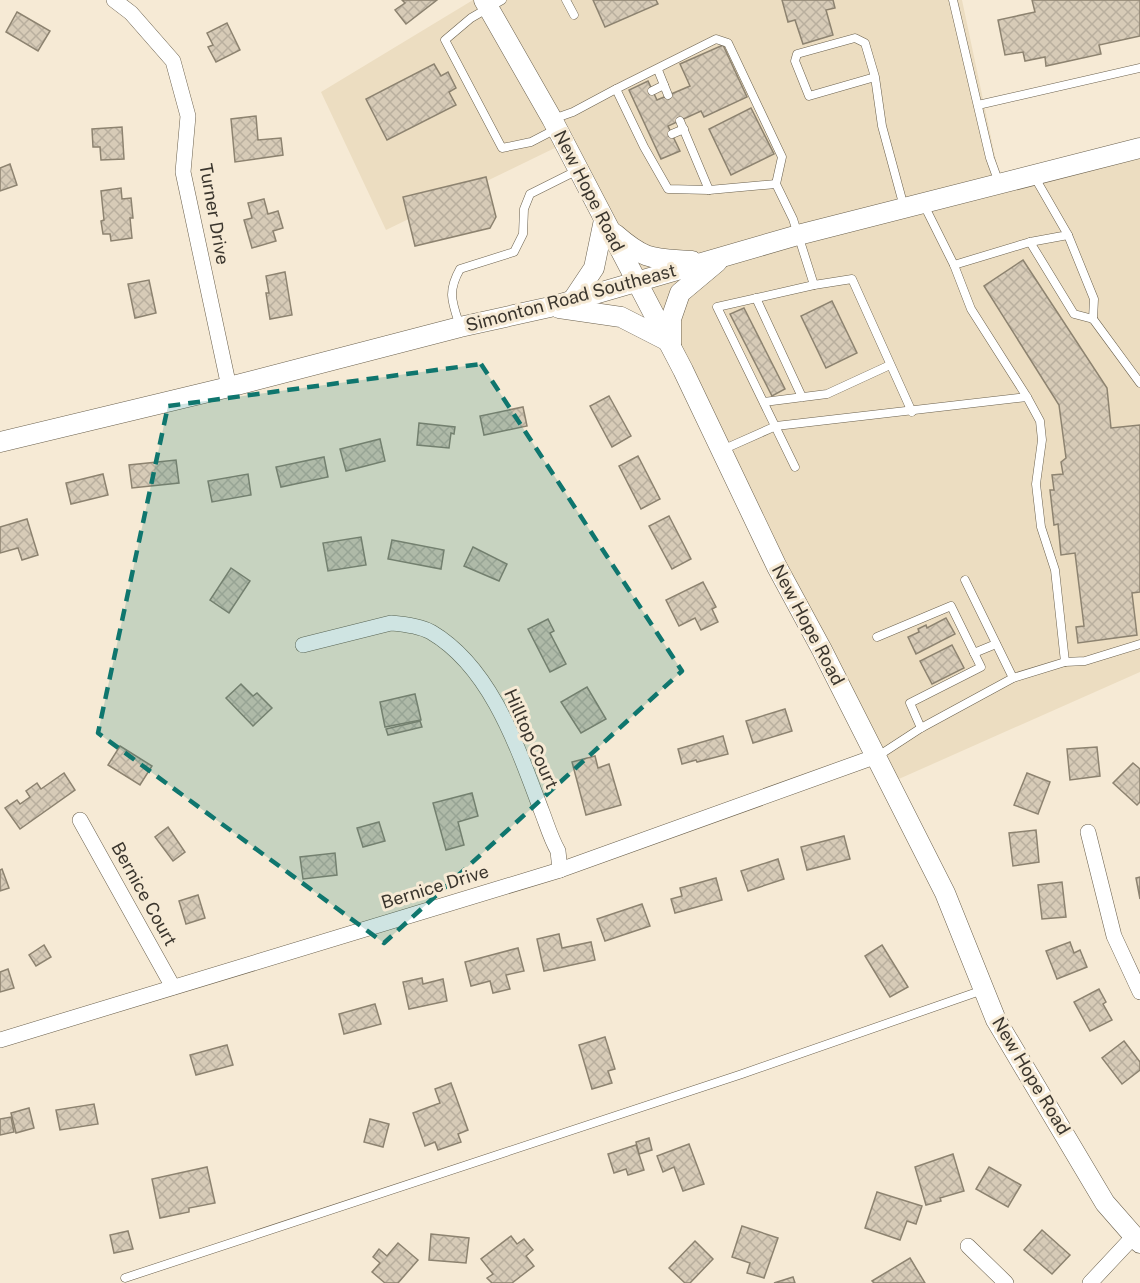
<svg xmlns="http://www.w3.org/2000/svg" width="1140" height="1283" font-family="'Public Sans',sans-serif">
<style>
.built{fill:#ecddc1}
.building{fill:url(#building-cross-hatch);stroke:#8d8370;stroke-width:1.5}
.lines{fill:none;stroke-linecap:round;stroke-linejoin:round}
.service-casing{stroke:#6a604d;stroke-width:9}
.minor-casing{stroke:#6a604d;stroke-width:16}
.tertiary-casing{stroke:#6a604d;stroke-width:21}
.service{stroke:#fff;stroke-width:8}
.minor{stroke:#fff;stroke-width:15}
.tertiary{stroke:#fff;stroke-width:20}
.marked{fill:#0f766e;fill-opacity:0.2;stroke:#0f766e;stroke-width:4.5;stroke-dasharray:12 8;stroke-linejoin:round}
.labels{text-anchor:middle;stroke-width:6;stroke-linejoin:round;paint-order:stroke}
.street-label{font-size:18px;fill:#3b362e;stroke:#f6ead5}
</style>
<defs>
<pattern id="building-cross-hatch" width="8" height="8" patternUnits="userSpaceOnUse" patternTransform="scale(1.5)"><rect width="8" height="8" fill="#d7cbb7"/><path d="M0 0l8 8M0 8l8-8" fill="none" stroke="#b9af9e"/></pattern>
</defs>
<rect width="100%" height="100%" fill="#f6ead5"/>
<path class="built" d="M473,0H962L999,175L1140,146V672L883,786L638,262L565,143L386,230L321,92Z"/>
<g class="building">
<path d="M402,0H437L406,24L395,10L405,3Z"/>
<path d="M593,0H656L658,4L605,27Z"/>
<path d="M782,0H833L835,8L826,10L833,35L803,44L795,20L788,22Z"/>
<path d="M1032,0H1140V36L1099,45L1101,54L1046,66L1045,57L1025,61L1023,52L1005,55L998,20L1035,12Z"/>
<path d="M17,12L50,31L38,51L6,32Z"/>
<path d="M227,23L240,50L216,62L208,47L213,45L207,33Z"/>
<path d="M723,45L747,97L704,117L701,111L668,126L680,151L661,159L629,90L648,81L657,100L690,86L680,64Z"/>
<path d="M434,64L441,76L448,72L456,88L449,92L456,105L387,140L366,99Z"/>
<path d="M751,108L774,154L731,175L709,129Z"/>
<path d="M256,116L258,140L281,138L283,155L235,162L231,119Z"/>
<path d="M122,127L124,159L101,160L100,147H93L92,129Z"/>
<path d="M10,164L17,185L0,191V168Z"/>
<path d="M486,177L496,217L490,228L415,246L403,197Z"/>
<path d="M121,188L122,199L131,198L133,218H130L132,238L111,241L110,234H103L101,221L104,220L101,191Z"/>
<path d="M264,199L268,214L278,211L283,228L273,231L276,241L252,248L244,220L252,218L248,203Z"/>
<path d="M1023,260L1107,388L1111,428L1140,425V592L1132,593L1137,635L1078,643L1076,627L1084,626L1075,553L1061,555L1058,524L1054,525L1050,490H1054L1052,475L1063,474L1061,462L1066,458L1059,405L984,286Z"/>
<path d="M285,272L292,315L270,319L266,293H269L266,276Z"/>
<path d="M149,280L156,313L135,318L128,284Z"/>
<path d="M832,301L857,353L826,368L801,316Z"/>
<path d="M744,308L785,389L772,396L730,314Z"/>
<path d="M609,396L631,436L612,447L590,406Z"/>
<path d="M523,407L527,426L484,435L480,416Z"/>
<path d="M419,423L455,427L454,434L451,433L449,448L417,445Z"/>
<path d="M380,439L385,461L346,471L340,449Z"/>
<path d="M638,456L660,499L641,509L619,466Z"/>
<path d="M324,457L328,477L281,487L276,467Z"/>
<path d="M176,460L179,483L132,488L129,465Z"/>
<path d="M103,474L108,495L71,504L66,483Z"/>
<path d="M248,474L251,495L212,502L208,481Z"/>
<path d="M669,516L691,559L672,569L649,526Z"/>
<path d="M27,519L38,555L22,560L18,548L0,553V527Z"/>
<path d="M361,537L366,565L328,571L323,543Z"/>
<path d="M392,540L444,550L441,569L388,559Z"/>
<path d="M473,547L507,564L499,581L464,566Z"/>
<path d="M231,568L250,581L229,613L210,600Z"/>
<path d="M703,582L716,607L712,609L718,622L701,630L695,618L679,626L666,600Z"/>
<path d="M946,618L955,634L916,654L908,637L919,632L918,629L926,625L927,628Z"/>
<path d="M548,619L554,631L550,633L566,664L550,672L528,629Z"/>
<path d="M952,645L964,668L932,684L920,661Z"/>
<path d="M241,684L253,696L257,693L272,708L253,726L226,698Z"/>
<path d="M587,687L606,719L581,733L561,702Z"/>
<path d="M415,694L421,720L385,727L380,702Z"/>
<path d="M785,709L792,731L753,743L746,721Z"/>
<path d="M420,721L422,727L388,735L386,729Z"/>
<path d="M723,736L728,754L697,762L696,760L682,764L678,749Z"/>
<path d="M120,746L152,766L140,785L108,765Z"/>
<path d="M1097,747L1100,776L1070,780L1067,749Z"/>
<path d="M595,756L598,768L609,764L621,805L586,815L572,762Z"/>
<path d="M1133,763L1140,769V802L1137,805L1113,783Z"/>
<path d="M64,773L75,790L20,829L5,808L17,800L20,804L30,797L26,791L37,783L41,789Z"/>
<path d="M1027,773L1050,782L1038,814L1014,805Z"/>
<path d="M472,793L478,816L458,822L464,845L446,850L433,803Z"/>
<path d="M379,822L385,841L363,847L357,828Z"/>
<path d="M168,827L185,852L173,861L155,837Z"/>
<path d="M1036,830L1039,862L1013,866L1009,833Z"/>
<path d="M844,836L850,859L807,870L801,847Z"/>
<path d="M335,853L337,875L303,879L300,857Z"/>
<path d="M778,859L784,879L748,891L741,871Z"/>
<path d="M2,869L9,888L0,891V870Z"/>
<path d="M1140,877V899L1136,878Z"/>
<path d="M716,878L722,900L675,913L671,899L682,896L680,888Z"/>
<path d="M1062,882L1066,917L1042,919L1038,885Z"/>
<path d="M198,895L205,918L186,924L179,901Z"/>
<path d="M642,904L650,926L605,941L597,919Z"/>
<path d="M559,934L562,948L591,942L595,960L544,971L537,939Z"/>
<path d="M1070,942L1074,953L1080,950L1087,967L1057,979L1046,951Z"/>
<path d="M44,945L51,957L36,966L29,955Z"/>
<path d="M882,945L908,987L890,997L865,956Z"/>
<path d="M518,948L524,971L506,975L510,989L493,993L490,981L471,986L465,962Z"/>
<path d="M8,969L14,988L0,992V972Z"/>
<path d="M422,978L423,984L443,979L447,1001L409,1009L403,982Z"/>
<path d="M1099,989L1106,1002L1103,1004L1112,1020L1090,1031L1074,1002Z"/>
<path d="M375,1004L381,1024L344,1034L339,1014Z"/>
<path d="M605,1037L615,1069L608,1071L612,1083L592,1089L579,1045Z"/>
<path d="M1124,1041L1140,1062V1070L1122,1084L1102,1058Z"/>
<path d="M227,1045L233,1065L196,1075L190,1055Z"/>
<path d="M451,1083L468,1130L458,1134L461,1142L438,1150L435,1142L425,1146L413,1113L440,1103L435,1089Z"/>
<path d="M94,1104L98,1124L60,1130L56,1110Z"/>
<path d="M29,1108L34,1128L16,1133L11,1113Z"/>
<path d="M11,1117L14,1132L0,1135V1119Z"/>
<path d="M370,1119L389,1124L383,1147L364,1142Z"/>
<path d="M649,1138L652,1150L639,1154L636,1142Z"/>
<path d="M689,1144L704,1184L683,1191L674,1167L663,1172L657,1156Z"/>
<path d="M636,1145L644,1170L628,1175L626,1169L614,1173L608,1154Z"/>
<path d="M953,1154L964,1191L940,1198L941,1201L926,1205L915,1167Z"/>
<path d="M207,1167L215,1203L189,1208V1212L160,1218L152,1179Z"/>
<path d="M989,1167L1021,1185L1008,1207L976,1189Z"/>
<path d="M877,1192L922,1206L916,1224L907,1221L900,1240L865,1228Z"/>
<path d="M742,1226L778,1238L764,1278L747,1273L750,1263L732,1257Z"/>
<path d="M1042,1230L1070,1255L1052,1274L1024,1250Z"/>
<path d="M128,1231L133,1249L114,1253L110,1235Z"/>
<path d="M431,1234L469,1238L466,1263L429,1260Z"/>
<path d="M511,1236L517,1244L524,1239L533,1250L526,1256L534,1266L512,1283H492L487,1278L493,1274L481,1259Z"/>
<path d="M695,1241L713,1259L690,1283H685L669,1268Z"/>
<path d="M398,1243L418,1260L398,1283H385L372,1272L380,1263L373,1257L379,1249L387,1256Z"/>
<path d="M910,1258L925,1283H874L872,1281Z"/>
<path d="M793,1277L795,1283H774Z"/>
</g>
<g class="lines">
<g class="service-casing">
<g id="service">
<path d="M502,0L471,18L445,40L502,148L531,142L556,129"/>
<path d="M566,0L574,15"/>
<path d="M953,0L990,158L999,183"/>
<path d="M658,70L668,95"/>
<path d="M875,77L865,43L855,38L797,54L795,61L809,96L875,77L882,126L904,207"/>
<path d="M616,89L716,39L728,43L782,157L776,184"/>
<path d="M652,91L664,85"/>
<path d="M978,105L1140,68"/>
<path d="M553,119L573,112L616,89L644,147L668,189L709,190L776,184L793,219L814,285L717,307L795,467"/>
<path d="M680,121L709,190"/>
<path d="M672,134L684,129"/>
<path d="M924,205L954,265L971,309L1027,397L1040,421L1042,440L1036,484L1041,527L1055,570L1065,662"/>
<path d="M1068,235L1094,299L1093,319"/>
<path d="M1030,242L1074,314L1093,319L1140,383"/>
<path d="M954,265L1030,242L1068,235L1034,176"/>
<path d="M814,285L852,279L912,412"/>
<path d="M756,298L802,397"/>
<path d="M460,326C452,302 447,292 460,269L514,252L523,234L524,209L530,194L578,170"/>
<path d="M764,402L827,394L890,365"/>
<path d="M722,450L776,426L1027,397"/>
<path d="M965,580L1013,678"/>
<path d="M877,637L951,606L981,667L910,703L921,728"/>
<path d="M974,653L996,644"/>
<path d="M878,756L921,728L1013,678L1065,662L1085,661L1140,644"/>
<path d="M125,1278L742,1074L983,990"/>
</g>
</g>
<g class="minor-casing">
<g id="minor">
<path d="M114,0L131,13L173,61L188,116L183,172L229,387"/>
<path d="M303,645L391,623C403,624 420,626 431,632C492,668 518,749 542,812C547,825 551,839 558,851L560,870"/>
<path d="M80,820L173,987"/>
<path d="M1088,832L1114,936L1140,992"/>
<path d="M0,1040L560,870L877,756"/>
<path d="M968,1246L1006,1283"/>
<path d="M1090,1283L1134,1236"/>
</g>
</g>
<g class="tertiary-casing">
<g id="tertiary">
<path d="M484,0L552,119L683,370L777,567L822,650L945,893L996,1020L1105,1203L1140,1243"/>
<path d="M615,234C646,261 652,258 692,261"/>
<path d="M572,301L594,268L604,220"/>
<path d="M559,308L621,317L666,340"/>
<path d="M671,346V319L680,293L717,262"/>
<path d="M0,442L229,387L460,327L550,307L798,235L1140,148"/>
</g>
</g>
<use href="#service" class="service"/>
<use href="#minor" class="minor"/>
<use href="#tertiary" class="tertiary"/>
</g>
<path class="marked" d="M481,364L682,671L384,943L98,733L168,406Z"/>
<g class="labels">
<g class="street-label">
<text transform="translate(589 191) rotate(63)" y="6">New Hope Road</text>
<text transform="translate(214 214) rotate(80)" y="6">Turner Drive</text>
<text transform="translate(571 298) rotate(-15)" y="6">Simonton Road Southeast</text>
<text transform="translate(808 625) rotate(62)" y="6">New Hope Road</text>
<text transform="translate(531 739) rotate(66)" y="6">Hilltop Court</text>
<text transform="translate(435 887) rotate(-17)" y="6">Bernice Drive</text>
<text transform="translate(144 894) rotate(61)" y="6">Bernice Court</text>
<text transform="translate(1031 1076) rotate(59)" y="6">New Hope Road</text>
</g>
</g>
</svg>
